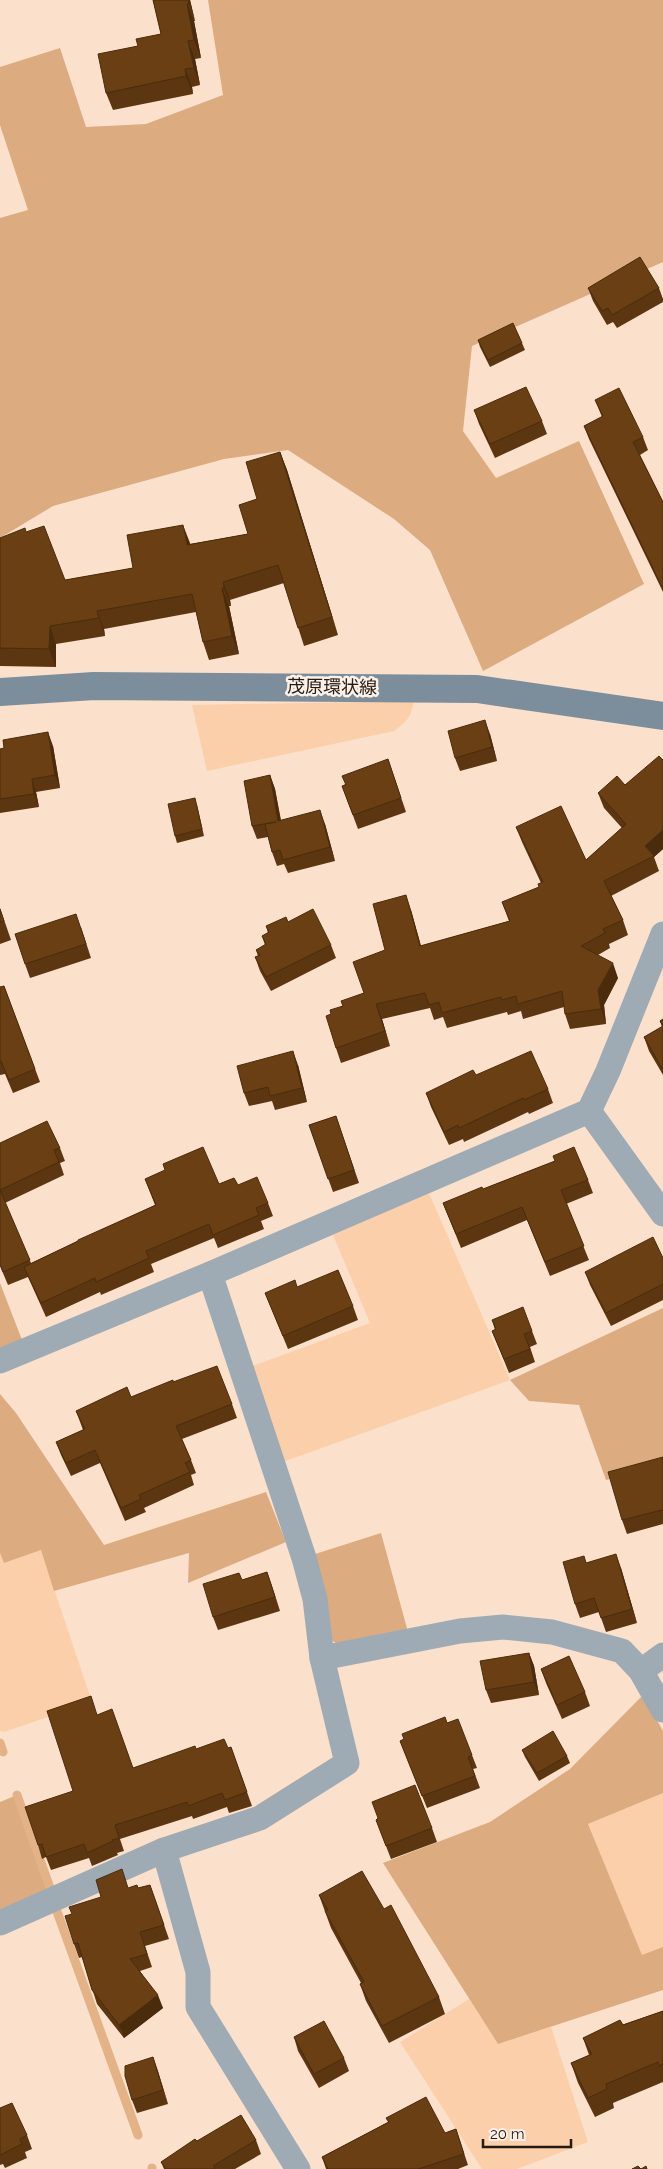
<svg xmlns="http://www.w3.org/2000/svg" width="663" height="2169" font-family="Raleway,'Noto Sans JP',sans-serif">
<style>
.green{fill:#fbcfa9}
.forest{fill:#dcab80}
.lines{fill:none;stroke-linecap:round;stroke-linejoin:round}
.stream{stroke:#e3b286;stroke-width:9}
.street{stroke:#9fabb4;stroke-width:25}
.secondary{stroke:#7c8e9b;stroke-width:28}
.wall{fill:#5b3610}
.shaded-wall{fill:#4a2c0d}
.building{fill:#6a3f13;stroke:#4a2c0d}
.labels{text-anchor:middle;stroke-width:5;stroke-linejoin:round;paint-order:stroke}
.street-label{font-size:18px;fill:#241a12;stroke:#fcf1e8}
</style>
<rect width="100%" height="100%" fill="#fbe1cb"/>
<g class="green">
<path d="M413,701C413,716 406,722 394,731L207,771L192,705Z"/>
<path d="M429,1193L510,1380L280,1463L250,1367L370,1323L333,1235Z"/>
<path d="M41,1550L92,1702L4,1732L0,1731V1553L4,1563Z"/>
<path d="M663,1793V1947L642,1956L588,1824Z"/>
<path d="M469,1999L498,2044L551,2027L588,2142L517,2169H482L400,2042Z"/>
</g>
<g class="forest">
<path d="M208,0H663V262L472,346L463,431L496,478L579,441L644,584L483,671L430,550L394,519L288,450L224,459L53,506L0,538V218L28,210L0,125V67L60,48L86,127L146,124L223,95Z"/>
<path d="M0,1283L22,1340L0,1350Z"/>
<path d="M663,1308V1467L606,1480L579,1405L529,1401L510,1380Z"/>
<path d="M0,1394L16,1413L104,1545L266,1492L286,1542L188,1583L189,1553L54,1591L41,1550L4,1563L0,1553Z"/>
<path d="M381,1533L408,1632L340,1645L327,1638L312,1555Z"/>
<path d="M643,1695L663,1731V1793L588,1824L642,1955L663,1947V1990L498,2044L383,1863L490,1822L570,1769Z"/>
<path d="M17,1795L50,1888L0,1912V1802Z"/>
</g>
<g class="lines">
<g class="stream">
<path d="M0,1743L3,1752"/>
<path d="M17,1795L50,1888"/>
<path d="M55,1906L138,2135"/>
<path d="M152,2168V2169"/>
</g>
<g class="street">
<path d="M589,1111L663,1214"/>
<path d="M0,1361L210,1274L589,1111L608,1071L663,934"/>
<path d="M322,1658L460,1631L503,1627L552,1632L622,1651L641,1671L663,1710"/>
<path d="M641,1671L663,1655"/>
<path d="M164,1850L198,1972V2007L298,2169"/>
<path d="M0,1923L164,1850L260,1818L347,1763L322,1658L315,1599L304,1558L210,1274"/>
</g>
<path class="secondary" d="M0,692L94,686L477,689L663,716"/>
</g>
<g class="wall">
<path d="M153,0H190L195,21H194L201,58L195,59L200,85L192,87L193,94L113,110L106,93L161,34Z"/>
<path d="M588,288H659L663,299V302L617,328L613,322L607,325L593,301Z"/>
<path d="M478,340L522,343L525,350L490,367L480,347Z"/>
<path d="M595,400L643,437L648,450L640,455L663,502V592L589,439L584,426L602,417Z"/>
<path d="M474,410L542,421L547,434L495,458L479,424Z"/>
<path d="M280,452L287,470L338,635L304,646L284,583L230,600L231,606H229L239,654L209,660L203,642L196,612L104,629L105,636L56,644V667L0,666V538L26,532L65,580L133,568L190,543V544L248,534L257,499Z"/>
<path d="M490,734L497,761L460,771L455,758Z"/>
<path d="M53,746L60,788L36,792L39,807L0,813V749Z"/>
<path d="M388,759L406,812L358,829L342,786Z"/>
<path d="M663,760V849L654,857L659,871L611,896L623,920L628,935L609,944L610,948L598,955L618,978L604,1005L606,1024L570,1029L565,1014L564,1007L523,1019L521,1011L508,1015L507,1012L447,1028L443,1017L434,1020L430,1008L382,1019L390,1046L341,1063L336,1048L331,1014L343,1006L364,993L385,950L411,910L421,946L509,921L502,902L539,887L541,883L522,842L516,827L586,860L622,828L604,808L598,793L625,785Z"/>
<path d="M270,775L275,789L281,820L325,824L335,861L288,873L284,864L277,866L272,852L268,837L257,839L252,826Z"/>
<path d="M197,805L204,836L177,843L175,836Z"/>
<path d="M0,908L11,940L0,944Z"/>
<path d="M288,922L331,945L336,958L271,991L260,971L255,957L258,956L256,950L265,945L262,936L268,933L266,926Z"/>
<path d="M81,927L91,958L30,978L25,964Z"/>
<path d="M4,986L40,1082L13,1093L5,1074L0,1075V987Z"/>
<path d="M663,1019V1075L649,1051L644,1037L662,1027L660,1021Z"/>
<path d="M298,1065L307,1102L275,1110L272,1101L249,1106L244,1093Z"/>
<path d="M476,1075L548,1089L553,1103L529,1114L528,1112L464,1142L463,1139L449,1145L431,1107L426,1093Z"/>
<path d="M336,1116L359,1183L333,1192L309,1125Z"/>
<path d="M0,1143L60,1148L65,1161L60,1163L64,1175L5,1203L31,1263L155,1205L145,1179L238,1185L268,1203L273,1216L261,1221L264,1229L218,1248L214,1238L151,1264L154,1272L101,1295L100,1292L46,1317L28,1277L8,1285L0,1266Z"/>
<path d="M555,1161L588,1180L593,1193L566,1204L589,1260L550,1276L527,1220L461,1248L443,1203L483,1189Z"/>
<path d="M663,1258V1300L611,1326L590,1285L585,1272Z"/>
<path d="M297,1287L353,1306L358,1320L288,1349L265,1293Z"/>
<path d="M492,1320L532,1331L537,1344L530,1347L535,1362L509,1373L492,1331L495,1330Z"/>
<path d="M173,1382L232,1404L237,1418L182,1439L191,1460L196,1473L191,1475L194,1485L144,1508L146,1512L125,1521L100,1463L71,1476L61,1455L56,1442L83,1430L76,1411L131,1397Z"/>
<path d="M663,1457V1524L627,1534L622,1520Z"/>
<path d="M584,1556L586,1563L621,1568L637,1623L606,1632L599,1612L580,1618L575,1604Z"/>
<path d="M267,1572L280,1611L218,1630L213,1617L242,1580Z"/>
<path d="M529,1653L534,1666L539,1695L491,1703L486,1690Z"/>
<path d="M541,1669L585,1692L590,1706L562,1719L546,1683Z"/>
<path d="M98,1715L133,1768L196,1749L228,1748L231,1747L252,1806L229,1813L227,1807L193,1819L192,1816L120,1839L124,1851L117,1853L118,1855L92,1866L89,1858L51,1870L46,1857L42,1859L38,1845L73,1791Z"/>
<path d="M447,1723L472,1755L477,1768L473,1769L480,1788L427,1808L400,1741Z"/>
<path d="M522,1750L567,1756L570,1763L539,1781L525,1757Z"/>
<path d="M376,1820L432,1828L437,1842L391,1859Z"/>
<path d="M150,1885L169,1939L145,1946L152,1967L140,1971L163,2008L124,2038L97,2004L82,1957L79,1958L74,1944L72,1914L101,1897L128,1888H138Z"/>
<path d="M319,1895L384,1909L439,1997L445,2014L389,2043L366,2001L360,1984L361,1983L331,1928Z"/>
<path d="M663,2011V2082L613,2103L614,2108L595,2117L578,2083L571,2063L589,2055L583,2038Z"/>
<path d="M294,2037L344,2058L349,2071L319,2088L298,2051Z"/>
<path d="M153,2057L168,2104L137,2113L132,2100Z"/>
<path d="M0,2108L27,2135L32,2149L25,2152L27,2158L5,2168L3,2164L0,2165Z"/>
<path d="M386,2118L445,2133L456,2129L468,2165L458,2169H326L322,2157L388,2122Z"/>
<path d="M256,2140L261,2154L235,2169H164L161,2162L197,2141Z"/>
</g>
<g class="shaded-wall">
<path d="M188,0H190L195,21Z"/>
<path d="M187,4L194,21L201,58L194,40Z"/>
<path d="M188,41L195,59L200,85L194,68Z"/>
<path d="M185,69L192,87L193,94L186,76Z"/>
<path d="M280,452L287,470L338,635L332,617Z"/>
<path d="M183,525L190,543L194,563L187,545Z"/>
<path d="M223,582L230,600L231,606L224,588Z"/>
<path d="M222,588L229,606L239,654L232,636Z"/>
<path d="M97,611L104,629L105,636L99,618Z"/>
<path d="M50,626L56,644V667L49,649Z"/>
<path d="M485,720L490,734L497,761L492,747Z"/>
<path d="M48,732L53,746L60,788L55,775Z"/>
<path d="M270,775L275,789L283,834L278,821Z"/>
<path d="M32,779L36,792L39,807L34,794Z"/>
<path d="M320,810L325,824L335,861L330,847Z"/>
<path d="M663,830V849L654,857L645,846Z"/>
<path d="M406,895L411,910L425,961L420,946Z"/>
<path d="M613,963L618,978L604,1005L606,1024L601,1009L598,990Z"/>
<path d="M376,1004L382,1019L390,1046Z"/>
<path d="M293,1051L298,1065L307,1102L302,1088Z"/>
<path d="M616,1554L621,1568L637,1623L632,1609Z"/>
<path d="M267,1572L272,1586L280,1611L275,1597Z"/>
<path d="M529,1653L534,1666L539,1695L534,1682Z"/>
<path d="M158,1995L163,2008L124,2038L119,2025Z"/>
<path d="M153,2057L158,2071L168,2104L163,2090Z"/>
</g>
<g class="building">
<path d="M153,0H188L189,3L187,4L194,40L188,41L194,68L185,69L186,76L106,93L98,54L138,46L136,39L161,34Z"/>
<path d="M640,257L659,288L612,315L608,308L602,311L588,288Z"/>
<path d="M513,323L522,343L488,360L478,340Z"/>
<path d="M526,387L542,421L490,444L474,410Z"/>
<path d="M619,388L643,437L633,442L663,502V589L584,426L603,416L595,400Z"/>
<path d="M280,452L332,617L298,628L278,565L223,582L224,588H222L232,636L203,642L192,594L97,611L99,618L50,626L49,649L0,648V538L25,528L26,532L44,526L65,580L133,568L127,535L183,525L187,545L248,534L239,505L257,499L246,462Z"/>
<path d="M485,720L492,747L455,758L448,731Z"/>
<path d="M48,732L55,775L32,779L34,794L0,799V749L4,748L3,740Z"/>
<path d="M659,756L663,760V830L645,846L654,856L604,881L623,920L603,929L605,933L581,946L613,963L598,990L601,1009L565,1014L562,991L518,1004L516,996L502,1000L501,997L442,1013L439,1002L429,1005L425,993L376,1004L385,1031L336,1048L326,1016L331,1014L330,1010L343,1006L341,1001L364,993L353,962L385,950L373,904L406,895L420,946L510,921L502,902L539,887L538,884L543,882L516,827L561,806L586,860L626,824L598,793L617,776L625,785Z"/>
<path d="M388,759L401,798L353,815L342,786L346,785L342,776Z"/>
<path d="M270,775L278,821L320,810L330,847L283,860L280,850L272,852L265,824L276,822L252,826L244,781Z"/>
<path d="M195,798L202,829L175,836L168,804Z"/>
<path d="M0,909L4,921L0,922Z"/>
<path d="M313,909L331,945L266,977L255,957L260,955L256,950L266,944L262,936L269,932L266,926L286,917L288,922Z"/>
<path d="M76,914L86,944L25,964L15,934Z"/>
<path d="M4,986L35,1069L9,1080L1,1061H0V987Z"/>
<path d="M663,1019V1026L660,1021Z"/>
<path d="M663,1026V1070L644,1037Z"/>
<path d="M293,1051L302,1088L270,1096L268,1087L244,1093L237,1066Z"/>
<path d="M531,1051L548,1089L524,1100L523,1098L459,1128L458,1125L444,1132L426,1093L473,1070L476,1075Z"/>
<path d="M336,1116L354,1170L328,1179L309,1125Z"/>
<path d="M47,1121L60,1148L54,1150L59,1162L0,1190V1143Z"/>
<path d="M203,1147L219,1184L234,1178L238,1185L257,1177L268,1203L256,1208L259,1215L213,1235L209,1224L146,1251L149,1258L96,1282L95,1278L41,1303L24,1267L78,1241V1240L156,1205L145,1179L165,1170L163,1164Z"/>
<path d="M574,1147L588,1180L561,1190L584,1246L545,1262L522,1207L456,1234L443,1203L482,1187L483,1189L555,1161L553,1156Z"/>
<path d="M0,1190L30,1260L3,1272L0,1264Z"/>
<path d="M653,1237L663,1258V1284L606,1313L585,1272Z"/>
<path d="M338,1270L353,1306L283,1336L265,1293L295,1280L297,1287Z"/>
<path d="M523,1307L532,1331L524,1334L530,1349L504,1359L492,1331L496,1329L492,1320Z"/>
<path d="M217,1366L232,1404L176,1426L191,1460L185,1463L190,1472L139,1495L141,1499L121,1508L95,1450L66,1463L56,1442L85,1429L76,1411L127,1387L131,1397L173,1380V1382Z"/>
<path d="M663,1457V1511L662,1510L622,1520L608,1472Z"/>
<path d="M616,1554L632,1609L601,1618L594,1598L575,1604L563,1562L584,1556L586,1563Z"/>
<path d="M267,1572L275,1597L213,1617L203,1584L239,1573L242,1580Z"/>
<path d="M529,1653L534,1682L486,1690L480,1661Z"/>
<path d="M569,1656L585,1692L557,1705L541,1669Z"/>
<path d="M91,1696L97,1715L112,1709L133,1768L195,1746L196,1749L224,1739L228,1748L231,1747L247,1792L225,1800L222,1793L188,1806L187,1802L115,1825L119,1838L112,1840L113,1841L87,1853L84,1844L46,1857L42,1844L38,1845L25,1807L73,1791L47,1711Z"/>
<path d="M445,1717L447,1723L458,1719L472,1755L468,1757L475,1776L422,1796L400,1741L404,1739L402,1734Z"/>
<path d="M553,1731L567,1756L537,1773L522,1750Z"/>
<path d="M415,1785L432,1828L386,1846L376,1820L378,1818L372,1802Z"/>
<path d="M122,1869L128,1888L137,1885L138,1888L150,1885L164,1925L140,1932L147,1954L130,1959L158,1995L119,2025L92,1990L78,1943L74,1944L65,1916L72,1914L69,1907L101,1897L96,1880Z"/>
<path d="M362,1871L384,1909L391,1905L439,1997L382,2026L360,1984L364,1982L325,1911L328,1910L319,1895Z"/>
<path d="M663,2011V2064L659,2066L658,2062L606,2084L607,2089L588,2098L571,2063L592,2054L583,2038L620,2020L623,2025Z"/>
<path d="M324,2021L344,2058L314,2074L294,2037Z"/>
<path d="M153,2057L163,2090L132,2100L125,2076V2066Z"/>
<path d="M426,2097L445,2133L456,2129L464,2154L418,2169H328L322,2157L389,2122L386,2118Z"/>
<path d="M12,2103L27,2135L20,2139L22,2144L0,2155V2108Z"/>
<path d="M241,2115L256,2140L213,2166L216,2169H166L161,2162L195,2139L197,2141Z"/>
<path d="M638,2166L641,2169L646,2166L647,2169H632Z"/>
</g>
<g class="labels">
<g class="street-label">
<text transform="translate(332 687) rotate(1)" y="6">茂原環状線</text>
</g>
</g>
<path d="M483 2139v8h88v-8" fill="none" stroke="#241a12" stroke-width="2.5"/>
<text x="490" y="2139" font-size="15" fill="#241a12" stroke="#fcf1e8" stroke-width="4" paint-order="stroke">20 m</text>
</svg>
